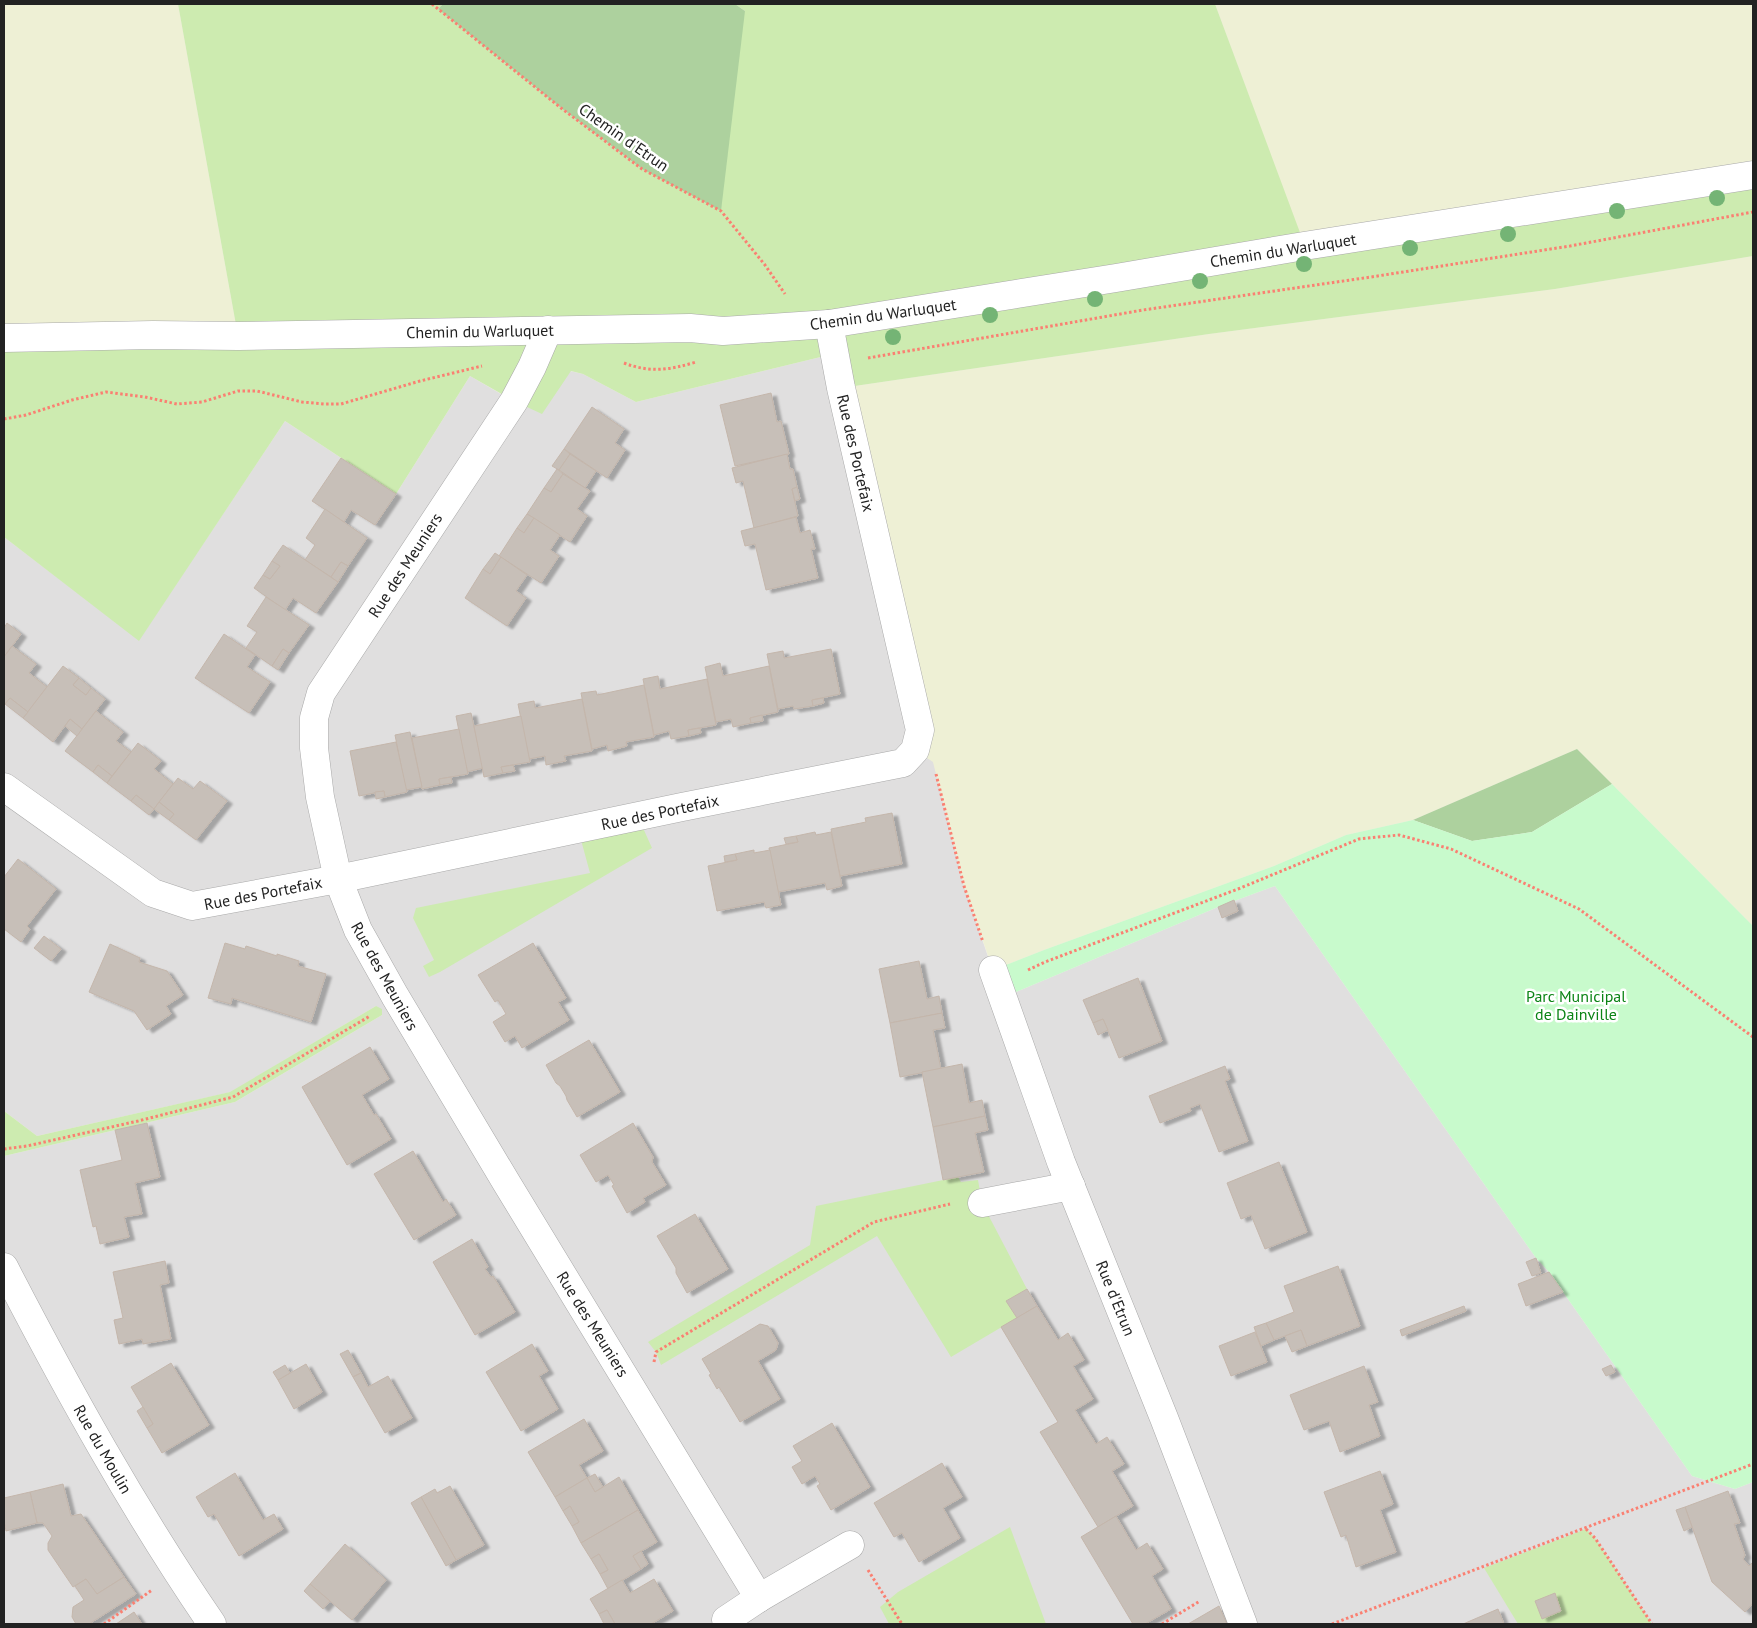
<svg xmlns="http://www.w3.org/2000/svg" width="1757" height="1628" font-family="'PT Sans',sans-serif">
<style>
.residential{fill:#e0dfdf}
.farmland{fill:#eef0d5}
.grass{fill:#cdebb0}
.forest{fill:#add19e}
.park{fill:#c8facc}
.building{fill:#c7bfb8;stroke:#c4b6ab;filter:url(#shadow)}
.lines{fill:none;stroke-linecap:round;stroke-linejoin:round}
.minor-casing{stroke:#a9a9a9;stroke-width:29}
.path{stroke:#fa8072;stroke-width:3;stroke-dasharray:2.5 2.5;stroke-linecap:butt}
.minor{stroke:#fff;stroke-width:28}
.tree{fill:#74b475}
.labels{text-anchor:middle;stroke-width:5;stroke-linejoin:round;paint-order:stroke}
.street-label{font-size:16px;fill:#222;stroke:#fff}
.park-label{font-size:16px;fill:#0c8416;stroke:#fff}
</style>
<defs>
<filter id="shadow"><feDropShadow dx="5.5" dy="3" stdDeviation="1" flood-color="#0004"/></filter>
</defs>
<rect width="100%" height="100%" fill="#f2efe9"/>
<path class="residential" d="M833,354L964,886L1002,998L1218,907L1275,886L1536,1258L1549,1272L1692,1476L1735,1489L1753,1482V1624H4V1156L235,1102L382,1015L376,1006L231,1092L37,1136L4,1111V537L139,640L285,421L396,494L470,376L513,401L570,371L583,374L636,402Z"/>
<g class="farmland">
<path d="M4,4H178L238,336L4,338Z"/>
<path d="M1215,4H1753V175L1304,246Z"/>
<path d="M1753,256V926L1577,749L1413,820L1346,835L1274,866L1044,950L993,970L964,886L933,762L915,750L841,388L1209,334L1555,289Z"/>
</g>
<g class="grass">
<path d="M178,4H443L438,9L561,108L642,169L745,11L735,4H1215L1305,246L1753,175V256L1555,289L1209,334L841,388L833,354L636,402L583,374L571,371L542,414L514,401L470,376L396,494L285,421L139,641L4,537V338L238,336Z"/>
<path d="M643,828L652,848L440,972L429,977L423,966L434,960L413,918L416,908L590,873L581,840Z"/>
<path d="M376,1006L382,1009V1015L235,1102L4,1156V1111L37,1136L230,1092Z"/>
<path d="M958,1177L961,1182L978,1180L982,1203L1027,1289L1007,1301L1017,1318L951,1357L877,1236L661,1365L656,1352L648,1342L810,1245L816,1206Z"/>
<path d="M1010,1527L1046,1624H889L880,1607L898,1592Z"/>
<path d="M1586,1529L1595,1538L1652,1624H1518L1484,1568Z"/>
</g>
<g class="forest">
<path d="M443,4H735L745,11L721,211L642,169L561,108L438,9Z"/>
<path d="M1577,749L1612,784L1532,832L1472,841L1413,820Z"/>
</g>
<path class="park" d="M1612,784L1753,926V1482L1735,1489L1692,1476L1549,1272L1536,1258L1275,886L1218,907L1002,998L993,970L1044,950L1274,866L1346,835L1413,820L1472,841L1532,832Z"/>
<g class="building">
<path d="M771,393L777,422L781,421L789,454L735,466L720,405Z"/>
<path d="M592,407L624,429L615,443L625,450L607,478L564,449Z"/>
<path d="M564,449L570,454L559,470L552,466Z"/>
<path d="M570,454L596,471L585,488L559,470Z"/>
<path d="M787,454L790,469H793L797,487L792,489L798,516L754,528L743,481L736,483L732,468Z"/>
<path d="M341,458L396,494L375,525L351,510L344,522L312,501Z"/>
<path d="M557,469L563,474L551,492L544,488Z"/>
<path d="M563,474L590,491L577,509L587,516L570,542L527,514L544,488L551,492Z"/>
<path d="M797,487L800,499L795,501L792,489Z"/>
<path d="M325,509L367,538L348,566L341,562L331,577L305,560L315,545L306,538Z"/>
<path d="M527,514L534,518L524,533L517,528Z"/>
<path d="M796,517L800,533L810,530L815,549H811L818,578L766,590L755,544L745,546L741,531Z"/>
<path d="M534,518L560,535L550,550L559,556L541,583L499,556L517,528L524,533Z"/>
<path d="M283,545L338,582L316,613L293,598L285,610L254,588L263,575L270,579L280,566L272,561Z"/>
<path d="M495,553L501,557L490,574L483,569Z"/>
<path d="M501,557L527,575L516,591L526,598L507,626L465,598L483,569L490,574Z"/>
<path d="M272,561L280,566L270,579L263,575Z"/>
<path d="M341,562L348,566L338,582L331,577Z"/>
<path d="M266,597L309,625L289,653L283,649L272,666L246,648L257,632L247,626Z"/>
<path d="M7,623L21,634L4,657V628Z"/>
<path d="M224,634L255,655L247,667L270,682L249,713L195,678Z"/>
<path d="M12,646L36,664L29,673L47,687L28,712L10,698L5,704L4,703V657Z"/>
<path d="M283,649L289,653L278,670L272,666Z"/>
<path d="M831,649L840,694L812,700L813,706L794,709L793,706L778,709L767,654L783,651L784,658Z"/>
<path d="M720,663L723,676L769,666L778,712L750,718L751,723L733,727L731,719L716,722L705,667Z"/>
<path d="M63,666L79,678L73,685L86,695L91,688L105,699L82,729L70,719L53,742L23,718Z"/>
<path d="M658,676L660,689L707,679L716,725L688,730L689,736L671,739L669,731L654,735L643,679Z"/>
<path d="M79,678L91,688L86,695L73,685Z"/>
<path d="M644,685L654,737L626,742L627,746L608,751L607,745L592,749L581,693L596,691L597,695Z"/>
<path d="M10,698L28,712L23,718L5,704Z"/>
<path d="M823,698L824,703L813,706L812,700Z"/>
<path d="M582,699L592,751L564,756L566,761L546,765L545,756L529,759L518,704L534,701L535,708Z"/>
<path d="M96,711L123,732L116,741L131,752L112,776L98,765L93,772L65,751Z"/>
<path d="M471,713L483,768L467,772L456,716Z"/>
<path d="M762,715L763,721L751,723L750,718Z"/>
<path d="M521,716L530,762L501,767L503,773L484,777L474,726Z"/>
<path d="M70,719L82,729L77,736L65,726Z"/>
<path d="M700,728L701,733L689,736L688,730Z"/>
<path d="M459,729L468,774L439,779L440,785L422,789L412,738Z"/>
<path d="M410,732L422,787L406,790L395,735Z"/>
<path d="M396,742L407,792L385,797L384,791L359,796L350,751Z"/>
<path d="M138,743L161,761L154,769L173,784L154,809L136,795L131,801L107,783Z"/>
<path d="M98,765L112,776L107,783L93,772Z"/>
<path d="M513,765L515,771L503,773L501,767Z"/>
<path d="M451,777L452,783L440,785L439,779Z"/>
<path d="M178,778L193,789L200,781L227,801L196,840L169,820L174,814L159,802Z"/>
<path d="M384,791L385,797L376,799L375,792Z"/>
<path d="M136,795L154,809L149,815L131,801Z"/>
<path d="M159,802L174,814L169,820L154,809Z"/>
<path d="M892,813L902,864L840,876L831,829L866,822L865,818Z"/>
<path d="M815,832L816,835L831,832L842,886L827,890L825,883L778,892L769,848L798,842L796,836Z"/>
<path d="M796,836L798,842L786,844L784,838Z"/>
<path d="M754,850V853L770,850L781,905L766,908L764,902L717,911L708,866L737,860L735,854Z"/>
<path d="M735,854L737,860L725,862L724,856Z"/>
<path d="M18,859L56,889L27,926L30,929L21,942L4,929V877Z"/>
<path d="M1234,900L1238,911L1222,918L1218,907Z"/>
<path d="M44,936L61,949L51,961L34,948Z"/>
<path d="M225,943L245,949L246,946L277,956V954L299,961L298,966L326,974L311,1022L232,998L231,1004L208,998Z"/>
<path d="M533,943L566,998L558,1002L569,1020L522,1048L515,1036L505,1042L493,1022L506,1014L498,1000L495,1002L478,975Z"/>
<path d="M110,944L140,958L139,962L167,971L183,995L166,1006L171,1014L147,1030L134,1011L89,992Z"/>
<path d="M919,961L927,999L939,996L942,1013L890,1023L879,969Z"/>
<path d="M1138,978L1162,1041L1119,1058L1103,1019L1093,1023L1083,1000Z"/>
<path d="M942,1013L945,1028L933,1030L941,1069L900,1077L890,1023Z"/>
<path d="M1103,1019L1108,1030L1098,1035L1093,1023Z"/>
<path d="M589,1040L620,1092L577,1117L567,1100L566,1096L560,1086L556,1083L546,1065Z"/>
<path d="M370,1047L389,1079L362,1095L374,1115L376,1114L391,1139L347,1165L302,1087Z"/>
<path d="M962,1064L969,1103L982,1100L985,1116L933,1127L922,1072Z"/>
<path d="M1225,1066L1230,1079L1225,1081L1248,1141L1219,1152L1200,1104L1190,1108L1191,1111L1160,1123L1149,1096Z"/>
<path d="M985,1116L988,1130L975,1133L984,1172L943,1180L933,1127Z"/>
<path d="M147,1123L160,1177L135,1183L142,1214L124,1217L129,1237L100,1244L96,1226L93,1227L80,1170L122,1160L115,1130Z"/>
<path d="M633,1123L653,1157L652,1162L666,1185L643,1198L645,1202L627,1213L612,1186L614,1185L608,1175L596,1182L580,1155Z"/>
<path d="M413,1151L443,1202L446,1199L456,1215L414,1240L374,1174Z"/>
<path d="M1279,1162L1307,1232L1265,1249L1251,1215L1241,1219L1227,1183Z"/>
<path d="M695,1214L728,1269L687,1293L676,1273V1268L657,1236Z"/>
<path d="M472,1239L488,1267L485,1269L491,1277L493,1276L515,1312L475,1335L433,1262Z"/>
<path d="M1536,1258L1541,1273L1532,1276L1526,1262Z"/>
<path d="M165,1261L169,1283L160,1285L171,1339L143,1344L142,1339L119,1344L114,1320L123,1318L113,1272Z"/>
<path d="M1338,1266L1360,1326L1307,1346L1301,1330L1274,1340L1266,1323L1294,1312L1284,1286Z"/>
<path d="M1549,1272L1563,1292L1526,1306L1518,1284Z"/>
<path d="M1027,1289L1037,1306L1017,1318L1006,1301Z"/>
<path d="M1037,1306L1058,1340L1068,1333L1084,1360L1073,1366L1093,1399L1075,1410L1096,1444L1107,1437L1124,1464L1112,1471L1133,1506L1098,1527L1040,1432L1058,1422L1001,1327Z"/>
<path d="M1464,1306L1466,1311L1402,1336L1400,1330Z"/>
<path d="M1266,1323L1274,1340L1261,1346L1254,1327Z"/>
<path d="M760,1324L768,1326L778,1343L776,1350L758,1361L780,1399L740,1422L719,1387L717,1389L709,1375L711,1374L702,1359Z"/>
<path d="M1301,1330L1307,1346L1292,1352L1285,1336Z"/>
<path d="M1255,1332L1267,1362L1231,1376L1219,1346Z"/>
<path d="M532,1344L548,1371L539,1376L558,1409L521,1431L486,1372Z"/>
<path d="M348,1350L361,1373L353,1377L340,1354Z"/>
<path d="M171,1363L209,1425L162,1453L147,1428L153,1424L131,1387Z"/>
<path d="M306,1364L322,1392L294,1409L278,1380Z"/>
<path d="M285,1365L290,1373L278,1380L273,1372Z"/>
<path d="M1611,1365L1615,1372L1606,1376L1602,1369Z"/>
<path d="M1364,1366L1378,1402L1369,1405L1380,1436L1340,1452L1329,1421L1304,1430L1290,1395Z"/>
<path d="M361,1373L368,1387L388,1376L412,1418L385,1433L353,1377Z"/>
<path d="M143,1407L153,1424L147,1428L137,1411Z"/>
<path d="M584,1419L603,1451L579,1465L587,1478L555,1497L528,1452Z"/>
<path d="M832,1423L870,1487L831,1510L817,1486L820,1484L815,1476L802,1484L792,1467L802,1461L793,1446Z"/>
<path d="M942,1463L962,1497L943,1508L960,1538L919,1562L902,1533L894,1537L874,1503Z"/>
<path d="M1380,1471L1393,1504L1380,1510L1396,1552L1356,1567L1346,1535L1341,1537L1324,1492Z"/>
<path d="M235,1473L263,1520L274,1514L283,1529L239,1556L214,1514L208,1517L196,1497Z"/>
<path d="M595,1474L603,1487L595,1492L587,1478Z"/>
<path d="M619,1477L638,1510L581,1543L572,1526L579,1522L570,1506L563,1511L555,1497L587,1478L595,1492Z"/>
<path d="M63,1484L71,1516L81,1514L124,1577L97,1594L86,1579L73,1587L48,1550V1543L52,1536L43,1523H37L30,1492Z"/>
<path d="M450,1486L484,1545L456,1560L421,1497L435,1489L437,1493Z"/>
<path d="M1728,1491L1740,1523L1734,1524L1745,1555L1743,1559L1749,1566L1752,1563L1753,1564V1603L1745,1612L1712,1582L1685,1507Z"/>
<path d="M30,1492L37,1523L6,1531L4,1521V1498Z"/>
<path d="M421,1497L456,1560L446,1566L411,1503Z"/>
<path d="M570,1506L579,1522L572,1526L563,1511Z"/>
<path d="M1685,1507L1692,1527L1684,1531L1676,1510Z"/>
<path d="M638,1510L657,1542L633,1556L641,1569L608,1589L600,1574L608,1570L599,1554L591,1559L581,1543Z"/>
<path d="M1116,1516L1136,1550L1147,1543L1163,1569L1152,1576L1171,1609L1145,1624H1133L1081,1537Z"/>
<path d="M345,1544L386,1580L352,1620L310,1584Z"/>
<path d="M641,1551L648,1564L641,1569L633,1556Z"/>
<path d="M599,1554L608,1570L600,1574L591,1559Z"/>
<path d="M124,1577L136,1594L89,1624H76L72,1617L73,1607L84,1600L75,1586L86,1579L97,1594Z"/>
<path d="M654,1579L673,1611L651,1624H615L607,1610L599,1614L590,1599L622,1580L630,1593Z"/>
<path d="M310,1584L330,1601L323,1609L304,1591Z"/>
<path d="M1555,1593L1561,1611L1542,1619L1535,1601Z"/>
<path d="M1219,1606L1227,1624H1188Z"/>
<path d="M1498,1609L1504,1624H1463Z"/>
<path d="M607,1610L615,1624H604L599,1614Z"/>
<path d="M134,1612L142,1624H116Z"/>
</g>
<g class="lines">
<g class="minor-casing">
<g id="minor">
<path d="M548,330L532,367L514,401L321,693L314,718V748L320,797L338,879L358,930L395,996L506,1182L759,1598"/>
<path d="M4,338L153,335L238,336L690,328L723,331L829,324L1116,278L1304,246L1753,175"/>
<path d="M4,787L153,893L192,906L338,879L682,807L903,763L915,750L920,730L841,388L829,324"/>
<path d="M993,970L1061,1162L1164,1418L1243,1624"/>
<path d="M982,1203L1071,1186"/>
<path d="M4,1267C67,1389 134,1510 212,1624"/>
<path d="M726,1620L759,1598L850,1545"/>
</g>
</g>
<g class="path">
<path d="M432,4L561,108L642,169L721,211L765,265L785,294"/>
<path d="M868,358L1143,310L1371,277L1570,246L1753,212"/>
<path d="M624,363C650,373 670,370 696,362"/>
<path d="M4,419L26,415L72,400L106,392L145,397L177,404L202,402L238,391H257L302,402L324,404H341L420,381L482,366"/>
<path d="M936,774L964,886L983,942"/>
<path d="M1028,970L1045,962L1238,889L1359,839L1399,835L1451,849L1579,909L1753,1037"/>
<path d="M4,1149L27,1146L138,1121L233,1097L370,1016"/>
<path d="M654,1362L656,1352L874,1222L950,1204"/>
<path d="M1586,1529L1595,1538L1652,1624"/>
<path d="M868,1570L902,1624"/>
<path d="M104,1624L152,1590"/>
<path d="M1162,1624L1200,1601"/>
<path d="M1332,1624L1753,1464"/>
</g>
<use href="#minor" class="minor"/>
</g>
<g class="tree">
<circle cx="1717" cy="198" r="8"/>
<circle cx="1617" cy="211" r="8"/>
<circle cx="1508" cy="234" r="8"/>
<circle cx="1410" cy="248" r="8"/>
<circle cx="1304" cy="264" r="8"/>
<circle cx="1200" cy="281" r="8"/>
<circle cx="1095" cy="299" r="8"/>
<circle cx="990" cy="315" r="8"/>
<circle cx="893" cy="337" r="8"/>
</g>
<g class="labels">
<g class="street-label">
<text transform="translate(624 137) rotate(35)" y="6">Chemin d'Etrun</text>
<text transform="translate(1283 250) rotate(-9)" y="6">Chemin du Warluquet</text>
<text transform="translate(883 314) rotate(-8)" y="6">Chemin du Warluquet</text>
<text transform="translate(480 331) rotate(-1)" y="6">Chemin du Warluquet</text>
<text transform="translate(856 453) rotate(77)" y="6">Rue des Portefaix</text>
<text transform="translate(405 565) rotate(-57)" y="6">Rue des Meuniers</text>
<text transform="translate(660 812) rotate(-12)" y="6">Rue des Portefaix</text>
<text transform="translate(263 893) rotate(-11)" y="6">Rue des Portefaix</text>
<text transform="translate(385 976) rotate(61)" y="6">Rue des Meuniers</text>
<text transform="translate(1116 1298) rotate(68)" y="6">Rue d'Etrun</text>
<text transform="translate(593 1324) rotate(58)" y="6">Rue des Meuniers</text>
<text transform="translate(103 1449) rotate(60)" y="6">Rue du Moulin</text>
</g>
<g class="park-label">
<text x="1576" y="1002">Parc Municipal<tspan x="1576" dy="18">de Dainville</tspan></text>
</g>
</g>
<rect width="1757" height="1628" fill="none" stroke="#222222" stroke-width="10"/>
</svg>
